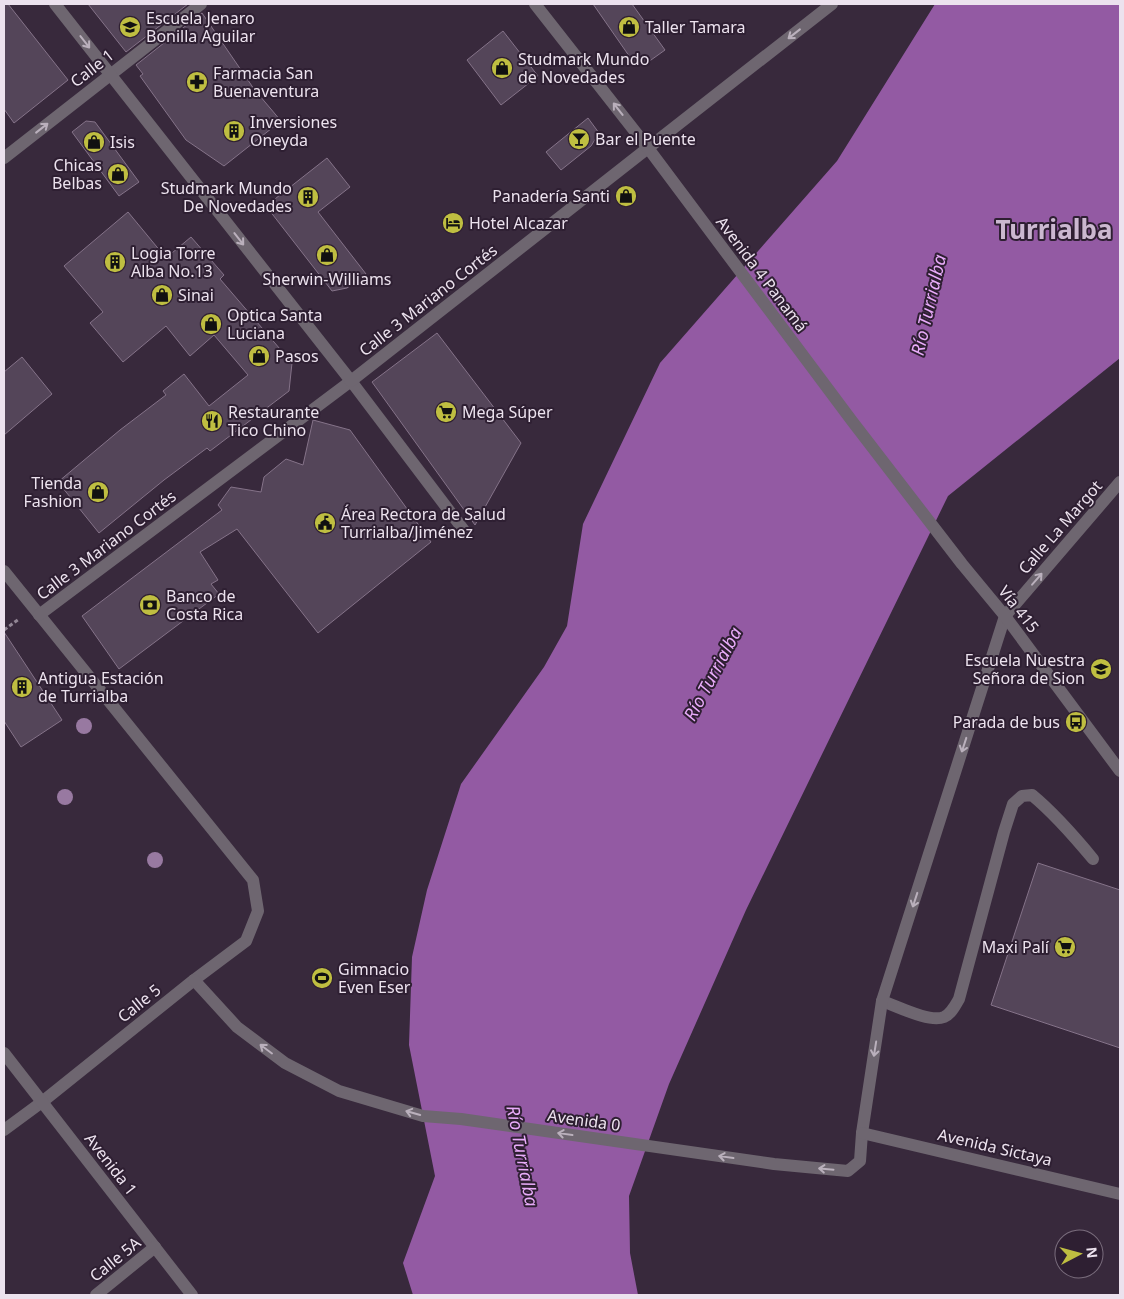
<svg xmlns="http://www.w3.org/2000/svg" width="1124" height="1299" font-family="'Noto Sans',sans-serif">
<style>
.water{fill:#935aa3}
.building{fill:#544559;stroke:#857389}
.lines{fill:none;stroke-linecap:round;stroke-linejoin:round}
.path{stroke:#928695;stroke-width:3;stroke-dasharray:4 2.5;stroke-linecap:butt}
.service{stroke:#6e6670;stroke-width:12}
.minor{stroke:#6e6670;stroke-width:12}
.tertiary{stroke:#6e6670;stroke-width:12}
.tree{fill:#9879a1}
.oneway{stroke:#bab0bc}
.labels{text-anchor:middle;stroke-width:4;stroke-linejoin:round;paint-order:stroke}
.poi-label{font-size:16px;fill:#ece2ee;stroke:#2e1f32;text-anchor:start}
.street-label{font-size:16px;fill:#ece2ee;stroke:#2e1f32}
.water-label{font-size:18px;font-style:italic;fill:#e9acfa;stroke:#2e1f32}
.town-label{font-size:26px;font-weight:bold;fill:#cbb8d0;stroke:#2e1f32}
</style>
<rect width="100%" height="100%" fill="#38293c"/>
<path class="water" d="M935,4H1120V358L948,496L746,910L669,1084L629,1196L630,1253L638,1295H413L403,1263L435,1176L409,1045L412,957L427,890L461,784L544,667L567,626L583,524L660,363L837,161Z"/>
<g class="building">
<path d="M4,4H8L68,80L14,123L4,109Z"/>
<path d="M88,4H188L126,52Z"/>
<path d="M593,4H632L665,50L644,65L634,63Z"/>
<path d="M202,13L254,89L281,121L224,166L186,140L140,76L143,74L136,65Z"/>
<path d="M503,31L538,76L501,105L467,60Z"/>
<path d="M588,118L599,133L591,146L561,170L546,152Z"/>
<path d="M86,121L95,122L139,182L119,196L72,132Z"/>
<path d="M327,158L350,187L318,212L366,274L347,288L332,291L266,206Z"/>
<path d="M128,212L166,258L191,237L224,275L220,279L292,363L289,391L210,451L207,448L164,480L99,533L58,482L120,430L166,395L163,391L184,374L209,406L248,375L214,335L190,356L166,326L123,362L90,323L103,312L64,266Z"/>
<path d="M437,333L521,443L475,525L372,382Z"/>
<path d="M22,357L52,394L4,435V372Z"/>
<path d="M313,420L350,430L431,542L318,633L237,529L200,552L218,580L211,584L219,594L119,669L82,616L222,510L218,505L231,487L261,492L264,477L286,459L303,465Z"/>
<path d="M4,632L62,720L21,747L4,721Z"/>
<path d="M1038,863L1120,890V1048L991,1005Z"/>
</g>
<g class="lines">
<path class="path" d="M4,630L19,619"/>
<path class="service" d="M882,1001C897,1006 929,1023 944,1017C951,1014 955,1006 959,999L1004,832L1013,804L1022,796L1032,795C1055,814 1074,836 1093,859"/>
<g class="minor">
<path d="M648,148L832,4"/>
<path d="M4,158L201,4"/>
<path d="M4,571L253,880L258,911L246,941L194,980L42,1102L4,1130"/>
<path d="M39,615L351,381L466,533"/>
<path d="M194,980L237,1027L285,1063L339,1091L423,1116L461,1119L774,1164L848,1171L860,1161L862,1133L882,1001L1005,616L1120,482"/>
<path d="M4,1053L192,1295"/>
<path d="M862,1133L1120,1194"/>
<path d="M96,1295L155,1247"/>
</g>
<g class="tertiary">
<path d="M55,4L351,381L648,148"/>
<path d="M535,4L648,148L852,421L962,564L1005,616L1120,771"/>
</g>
</g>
<g class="tree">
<circle cx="84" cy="726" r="8"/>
<circle cx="65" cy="797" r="8"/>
<circle cx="155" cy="860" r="8"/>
</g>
<defs><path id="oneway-shaft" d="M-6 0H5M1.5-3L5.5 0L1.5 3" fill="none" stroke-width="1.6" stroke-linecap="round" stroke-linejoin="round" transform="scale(1.25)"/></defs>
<g class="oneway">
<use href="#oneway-shaft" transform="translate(794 34) rotate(142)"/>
<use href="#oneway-shaft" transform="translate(85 42) rotate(52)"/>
<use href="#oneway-shaft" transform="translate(618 109) rotate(-128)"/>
<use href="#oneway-shaft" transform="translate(42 128) rotate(-38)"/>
<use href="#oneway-shaft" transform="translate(239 239) rotate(52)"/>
<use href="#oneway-shaft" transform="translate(1037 579) rotate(-49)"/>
<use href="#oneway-shaft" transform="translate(964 745) rotate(108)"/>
<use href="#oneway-shaft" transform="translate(915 900) rotate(108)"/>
<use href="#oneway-shaft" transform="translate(266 1049) rotate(-143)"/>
<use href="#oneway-shaft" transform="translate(875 1049) rotate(99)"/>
<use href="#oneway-shaft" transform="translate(413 1113) rotate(-164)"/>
<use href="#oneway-shaft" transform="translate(565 1134) rotate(-172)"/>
<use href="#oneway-shaft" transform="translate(726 1157) rotate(-172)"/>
<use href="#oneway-shaft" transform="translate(826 1169) rotate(-175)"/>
</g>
<defs>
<g id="school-disc" transform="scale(1.125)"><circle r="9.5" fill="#bfbe41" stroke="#2e1f32"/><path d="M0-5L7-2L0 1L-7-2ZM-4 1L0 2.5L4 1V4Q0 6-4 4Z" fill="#111"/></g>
<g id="shop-disc" transform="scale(1.125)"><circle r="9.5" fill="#bfbe41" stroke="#2e1f32"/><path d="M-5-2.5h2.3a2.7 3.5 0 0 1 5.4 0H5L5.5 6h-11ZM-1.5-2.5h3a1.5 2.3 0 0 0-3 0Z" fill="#111"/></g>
<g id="pharmacy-disc" transform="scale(1.125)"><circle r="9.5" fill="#bfbe41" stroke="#2e1f32"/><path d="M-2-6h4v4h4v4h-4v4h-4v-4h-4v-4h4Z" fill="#111"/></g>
<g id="building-disc" transform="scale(1.125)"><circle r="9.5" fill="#bfbe41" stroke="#2e1f32"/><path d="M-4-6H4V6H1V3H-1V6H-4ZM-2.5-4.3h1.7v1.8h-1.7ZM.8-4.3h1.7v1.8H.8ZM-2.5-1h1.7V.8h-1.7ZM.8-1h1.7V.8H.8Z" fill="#111"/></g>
<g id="bar-disc" transform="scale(1.125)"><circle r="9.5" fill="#bfbe41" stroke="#2e1f32"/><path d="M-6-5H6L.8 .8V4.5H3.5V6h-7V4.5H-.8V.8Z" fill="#111"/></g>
<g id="hotel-disc" transform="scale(1.125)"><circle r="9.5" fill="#bfbe41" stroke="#2e1f32"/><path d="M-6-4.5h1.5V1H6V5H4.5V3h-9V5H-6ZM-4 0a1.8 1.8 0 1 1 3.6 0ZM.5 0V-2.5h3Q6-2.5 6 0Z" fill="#111"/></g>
<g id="supermarket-disc" transform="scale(1.125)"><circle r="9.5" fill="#bfbe41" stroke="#2e1f32"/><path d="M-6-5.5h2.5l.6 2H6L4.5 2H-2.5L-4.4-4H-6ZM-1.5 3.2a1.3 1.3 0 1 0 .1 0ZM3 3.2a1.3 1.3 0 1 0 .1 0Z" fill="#111"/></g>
<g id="restaurant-disc" transform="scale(1.125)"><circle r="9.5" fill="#bfbe41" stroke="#2e1f32"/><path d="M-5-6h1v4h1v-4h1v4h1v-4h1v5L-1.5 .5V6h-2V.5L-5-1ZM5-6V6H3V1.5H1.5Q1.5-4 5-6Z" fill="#111"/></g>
<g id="civic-disc" transform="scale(1.125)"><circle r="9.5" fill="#bfbe41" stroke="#2e1f32"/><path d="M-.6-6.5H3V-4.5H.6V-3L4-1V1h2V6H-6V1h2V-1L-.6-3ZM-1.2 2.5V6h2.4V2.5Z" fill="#111"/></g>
<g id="bank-disc" transform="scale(1.125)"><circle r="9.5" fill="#bfbe41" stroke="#2e1f32"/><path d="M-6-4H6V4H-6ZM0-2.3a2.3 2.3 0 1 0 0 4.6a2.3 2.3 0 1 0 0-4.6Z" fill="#111"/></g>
<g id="bus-disc" transform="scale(1.125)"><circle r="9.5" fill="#bfbe41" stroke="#2e1f32"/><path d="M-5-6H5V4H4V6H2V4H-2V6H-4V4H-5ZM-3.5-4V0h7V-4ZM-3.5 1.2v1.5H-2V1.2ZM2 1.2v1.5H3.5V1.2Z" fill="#111"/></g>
<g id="stadium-disc" transform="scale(1.125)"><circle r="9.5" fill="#bfbe41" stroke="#2e1f32"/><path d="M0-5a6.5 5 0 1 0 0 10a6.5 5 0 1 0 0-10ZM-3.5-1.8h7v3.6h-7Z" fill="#111"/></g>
</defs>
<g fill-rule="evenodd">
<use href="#school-disc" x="130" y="27"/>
<use href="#shop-disc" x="629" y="27"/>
<use href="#shop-disc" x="502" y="68"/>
<use href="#pharmacy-disc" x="197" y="82"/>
<use href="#building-disc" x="234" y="131"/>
<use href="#bar-disc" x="579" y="139"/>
<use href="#shop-disc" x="94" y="142"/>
<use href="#shop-disc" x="118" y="174"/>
<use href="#shop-disc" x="626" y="196"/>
<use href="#building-disc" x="308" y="197"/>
<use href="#hotel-disc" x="453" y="223"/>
<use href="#shop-disc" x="327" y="255"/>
<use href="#building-disc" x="115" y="262"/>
<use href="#shop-disc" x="162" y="295"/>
<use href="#shop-disc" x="211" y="324"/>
<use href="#shop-disc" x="259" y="356"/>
<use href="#supermarket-disc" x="446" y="412"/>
<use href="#restaurant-disc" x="212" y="421"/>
<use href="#shop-disc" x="98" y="492"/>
<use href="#civic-disc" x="325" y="523"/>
<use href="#bank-disc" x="150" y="605"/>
<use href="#school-disc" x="1101" y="669"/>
<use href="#building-disc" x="22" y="687"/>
<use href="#bus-disc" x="1076" y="722"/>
<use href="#supermarket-disc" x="1065" y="947"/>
<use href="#stadium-disc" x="322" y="978"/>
</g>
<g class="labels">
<g class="poi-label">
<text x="146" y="24">Escuela Jenaro<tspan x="146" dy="18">Bonilla Aguilar</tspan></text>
<text x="645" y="33">Taller Tamara</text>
<text x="518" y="65">Studmark Mundo<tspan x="518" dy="18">de Novedades</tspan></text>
<text x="213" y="79">Farmacia San<tspan x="213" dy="18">Buenaventura</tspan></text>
<text x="250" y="128">Inversiones<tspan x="250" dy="18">Oneyda</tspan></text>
<text x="595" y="145">Bar el Puente</text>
<text x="110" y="148">Isis</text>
<text x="102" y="171" text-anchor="end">Chicas<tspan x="102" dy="18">Belbas</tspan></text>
<text x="292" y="194" text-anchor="end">Studmark Mundo<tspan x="292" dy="18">De Novedades</tspan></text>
<text x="610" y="202" text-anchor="end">Panadería Santi</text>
<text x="469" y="229">Hotel Alcazar</text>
<text x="131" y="259">Logia Torre<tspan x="131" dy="18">Alba No.13</tspan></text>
<text x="327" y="285" text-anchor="middle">Sherwin-Williams</text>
<text x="178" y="301">Sinai</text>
<text x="227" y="321">Optica Santa<tspan x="227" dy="18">Luciana</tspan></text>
<text x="275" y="362">Pasos</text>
<text x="228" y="418">Restaurante<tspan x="228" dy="18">Tico Chino</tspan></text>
<text x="462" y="418">Mega Súper</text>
<text x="82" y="489" text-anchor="end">Tienda<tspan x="82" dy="18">Fashion</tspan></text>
<text x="341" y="520">Área Rectora de Salud<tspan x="341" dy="18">Turrialba/Jiménez</tspan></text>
<text x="166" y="602">Banco de<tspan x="166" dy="18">Costa Rica</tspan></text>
<text x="1085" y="666" text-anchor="end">Escuela Nuestra<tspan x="1085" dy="18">Señora de Sion</tspan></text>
<text x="38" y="684">Antigua Estación<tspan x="38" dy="18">de Turrialba</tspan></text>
<text x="1060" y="728" text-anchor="end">Parada de bus</text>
<text x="1049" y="953" text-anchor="end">Maxi Palí</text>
<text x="338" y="975">Gimnacio<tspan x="338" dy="18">Even Eser</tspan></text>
</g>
<g class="street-label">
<text transform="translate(92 68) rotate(-38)" y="6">Calle 1</text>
<text transform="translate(762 274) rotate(53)" y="6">Avenida 4 Panamá</text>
<text transform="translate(428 300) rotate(-38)" y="6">Calle 3 Mariano Cortés</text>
<text transform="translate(1060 527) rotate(-49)" y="6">Calle La Margot</text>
<text transform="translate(106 545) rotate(-37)" y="6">Calle 3 Mariano Cortés</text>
<text transform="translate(1019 609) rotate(52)" y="6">Vía 415</text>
<text transform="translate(139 1003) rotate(-39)" y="6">Calle 5</text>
<text transform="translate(584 1120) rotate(8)" y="6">Avenida 0</text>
<text transform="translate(995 1147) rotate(13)" y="6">Avenida Sictaya</text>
<text transform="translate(111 1164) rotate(52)" y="6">Avenida 1</text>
<text transform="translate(115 1259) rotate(-39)" y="6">Calle 5A</text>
</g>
<g class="water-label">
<text transform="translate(929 305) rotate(-77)" y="6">Río Turrialba</text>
<text transform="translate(713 674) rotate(-62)" y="6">Río Turrialba</text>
<text transform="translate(522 1156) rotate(79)" y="6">Río Turrialba</text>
</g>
<g class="town-label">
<text x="1054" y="239">Turrialba</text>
</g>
</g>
<rect width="1124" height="1299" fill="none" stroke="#ece2ee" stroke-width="10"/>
<g transform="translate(1079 1254) rotate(84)"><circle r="24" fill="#2e1f32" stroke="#7a6d7d"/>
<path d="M0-4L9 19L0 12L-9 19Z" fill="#bfbe41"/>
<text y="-8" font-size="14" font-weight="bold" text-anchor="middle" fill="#ece2ee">N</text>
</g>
</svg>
